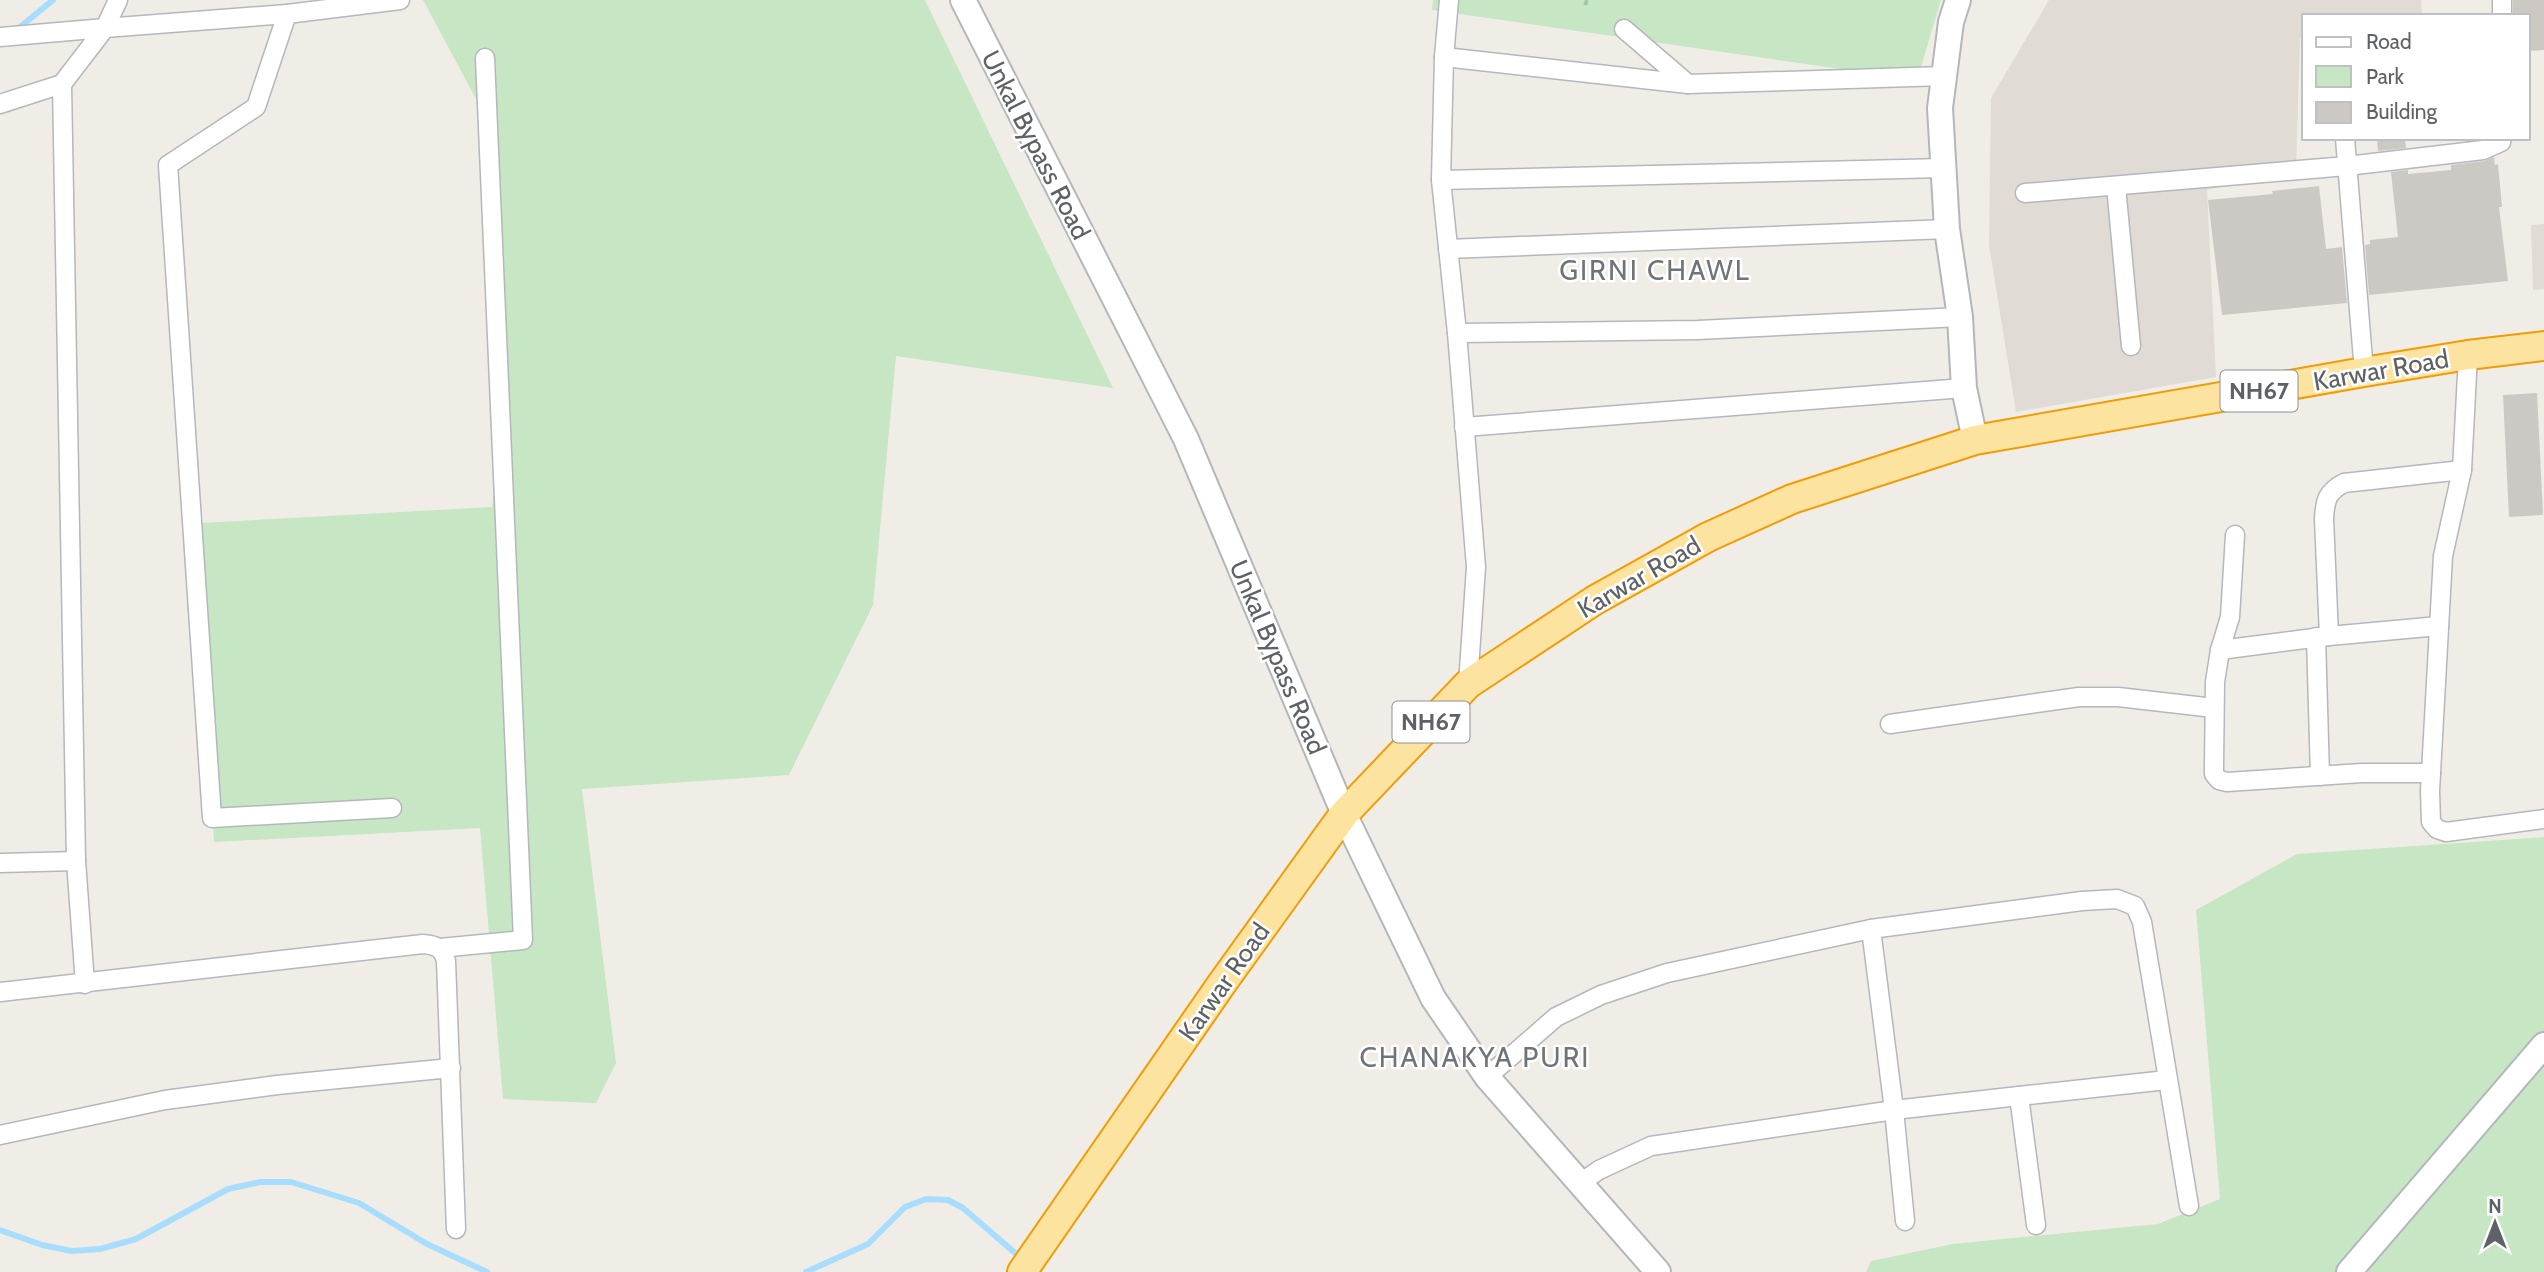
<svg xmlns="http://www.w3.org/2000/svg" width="2544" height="1272" font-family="Cabin,sans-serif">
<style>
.education{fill:#e0dcd5}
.green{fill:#c6e6c4}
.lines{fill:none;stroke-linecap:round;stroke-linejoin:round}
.stream{stroke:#a9ddfd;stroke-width:6}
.building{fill:#ccc8c4}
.minor-casing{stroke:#b4b7bb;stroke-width:21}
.secondary-casing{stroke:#b3b6bb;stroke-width:28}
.trunk-casing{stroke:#f19c05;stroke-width:32}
.path{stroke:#9dc7a7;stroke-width:3.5;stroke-dasharray:7 3.5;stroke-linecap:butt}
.minor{stroke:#fff;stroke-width:18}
.secondary{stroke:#fff;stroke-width:24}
.trunk{stroke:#fce4a0;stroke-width:28}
.labels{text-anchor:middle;stroke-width:5;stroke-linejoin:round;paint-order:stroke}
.shield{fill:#fff;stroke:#8e9194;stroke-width:2}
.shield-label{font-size:24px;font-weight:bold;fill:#5e6266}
.street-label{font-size:26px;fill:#5e6266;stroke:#fff}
.neighbourhood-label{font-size:28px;letter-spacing:2px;fill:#6f7478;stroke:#fff}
</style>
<rect width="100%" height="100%" fill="#f0ede7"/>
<g class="education">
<path d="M2049,0H2421L2422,16H2304V37L2300,38L2296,169L2207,190L2216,377L2016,412L1989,245L1991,98Z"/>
<path d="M2544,224V289L2533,290L2531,225Z"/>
</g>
<g class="green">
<path d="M423,0H925L1113,388L896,356L873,605L789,775L582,789L616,1063L596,1103L503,1099L480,828L214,842L200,523L492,507L496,479L490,125Z"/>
<path d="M1433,0H1941L1917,80L1432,10Z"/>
<path d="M2544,837V1272H1866L1871,1261L1953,1244L2158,1224L2220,1199L2196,910L2297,854Z"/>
</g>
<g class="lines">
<g class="stream">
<path d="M14,32L53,0"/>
<path d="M0,1230L42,1245L72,1251L100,1249L136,1239L228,1189L260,1182H291L359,1203L427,1244L487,1272"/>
<path d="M806,1272L868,1244L905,1207L926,1199L948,1200L963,1208L1022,1259"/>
</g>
</g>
<g class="building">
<path d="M2513,0H2544V50L2528,51V16H2513Z"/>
<path d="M2377,138H2405L2406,148L2378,151Z"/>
<path d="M2494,157L2495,165L2498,164L2502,207H2499L2508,281L2369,295L2365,245L2370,244V240L2398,237L2391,172L2408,170V174L2451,170V165L2484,161Z"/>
<path d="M2319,186L2326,249L2342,247L2347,303L2222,315L2208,200L2273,194L2272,191Z"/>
<path d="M2537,393L2543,515L2509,517L2503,395Z"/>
</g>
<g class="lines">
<g class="minor-casing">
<g id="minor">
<path d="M1449,0L1444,57L1441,180L1457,333L1476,567L1468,684"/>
<path d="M2502,0V16"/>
<path d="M287,14L256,107L168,165L212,818L392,808"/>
<path d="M1624,29L1688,84"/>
<path d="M0,37L105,28L118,0"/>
<path d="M1444,57L1688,84L1944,76"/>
<path d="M62,84L76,861L85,984"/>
<path d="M0,104L62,84L105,28L287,14L400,0"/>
<path d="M2345,138L2364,372"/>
<path d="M1441,180L1943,168"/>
<path d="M2116,186L2131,346"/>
<path d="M2025,193L2347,166L2483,150L2501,142L2502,138"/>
<path d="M1448,249L1947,229"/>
<path d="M1457,333L1698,330L1960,317"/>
<path d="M2468,355L2462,470L2443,556L2430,791L2431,822L2437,829L2446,832L2544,819"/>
<path d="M1464,427L1964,388"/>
<path d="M2235,535L2230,617L2220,650L2215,682L2214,766V774L2219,780L2227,782L2362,773H2431"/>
<path d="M2329,636L2324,519C2325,500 2327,492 2344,483L2462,470"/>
<path d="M2316,637L2320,776"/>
<path d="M2220,650L2329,636L2439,626"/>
<path d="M1890,724L2079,697H2118L2214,708"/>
<path d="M0,863L76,861"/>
<path d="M1871,929L1894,1110L1905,1221"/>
<path d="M440,948L523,940L485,58"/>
<path d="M0,992L423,944C436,945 443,948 446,961L456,1229"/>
<path d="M1487,1077L1556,1017L1601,995L1667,973L1871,929L2082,901L2117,899L2135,906L2142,922L2189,1206"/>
<path d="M2019,1096L2167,1080"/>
<path d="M0,1135L165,1100L277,1085L451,1068"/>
<path d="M1579,1184L1599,1170L1651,1146L1894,1110L2019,1096L2036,1225"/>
</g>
</g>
<g class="secondary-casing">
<g id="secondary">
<path d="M963,0L1186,439L1344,814L1433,998L1487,1077L1658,1272"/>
<path d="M1958,0L1951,22L1940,108L1947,229L1960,317L1964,388L1975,440"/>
<path d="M2349,1272L2544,1045"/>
</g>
</g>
<g class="trunk-casing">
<path id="trunk" d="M1022,1272L1223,982L1344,814L1468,684L1595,600L1708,537L1792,499L1975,440L2364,372L2468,355L2544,346"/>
</g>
<path class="path" d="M1585,5L1587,0"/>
<use href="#minor" class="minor"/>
<use href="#secondary" class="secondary"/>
<use href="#trunk" class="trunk"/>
</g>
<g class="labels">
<g class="shield">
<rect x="2220.5" y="370.5" width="77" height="41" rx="5"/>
<rect x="1392.5" y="701.5" width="77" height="41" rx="5"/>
</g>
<g class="shield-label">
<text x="2259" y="399">NH67</text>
<text x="1431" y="730">NH67</text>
</g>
<g class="street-label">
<text transform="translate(1036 145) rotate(63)" y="9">Unkal Bypass Road</text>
<text transform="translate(2381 370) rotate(-10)" y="9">Karwar Road</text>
<text transform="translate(1639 577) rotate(-30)" y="9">Karwar Road</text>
<text transform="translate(1278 657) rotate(67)" y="9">Unkal Bypass Road</text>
<text transform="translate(1224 982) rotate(-55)" y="9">Karwar Road</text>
</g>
<g class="neighbourhood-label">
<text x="1655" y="280">GIRNI CHAWL</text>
<text x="1475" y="1067">CHANAKYA PURI</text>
</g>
</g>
<rect x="2302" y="14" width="228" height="126" fill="#ffffff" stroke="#bfc0c2" stroke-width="2"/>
<rect x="2316" y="37" width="35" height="10" fill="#ffffff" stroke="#bfc0c2" stroke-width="2"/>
<text x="2366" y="49" font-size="21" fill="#5e6266">Road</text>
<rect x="2316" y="66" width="35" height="21" fill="#c6e6c4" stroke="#bfc0c2" stroke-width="2"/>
<text x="2366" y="84" font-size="21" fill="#5e6266">Park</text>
<rect x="2316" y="102" width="35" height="21" fill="#ccc8c4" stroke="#bfc0c2" stroke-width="2"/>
<text x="2366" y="119" font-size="21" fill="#5e6266">Building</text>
<g transform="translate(2495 1223)" stroke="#ffffff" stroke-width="5" paint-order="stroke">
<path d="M0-5L12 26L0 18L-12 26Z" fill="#5e6266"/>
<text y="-10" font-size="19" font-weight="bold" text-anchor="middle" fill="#5e6266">N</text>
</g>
</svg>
